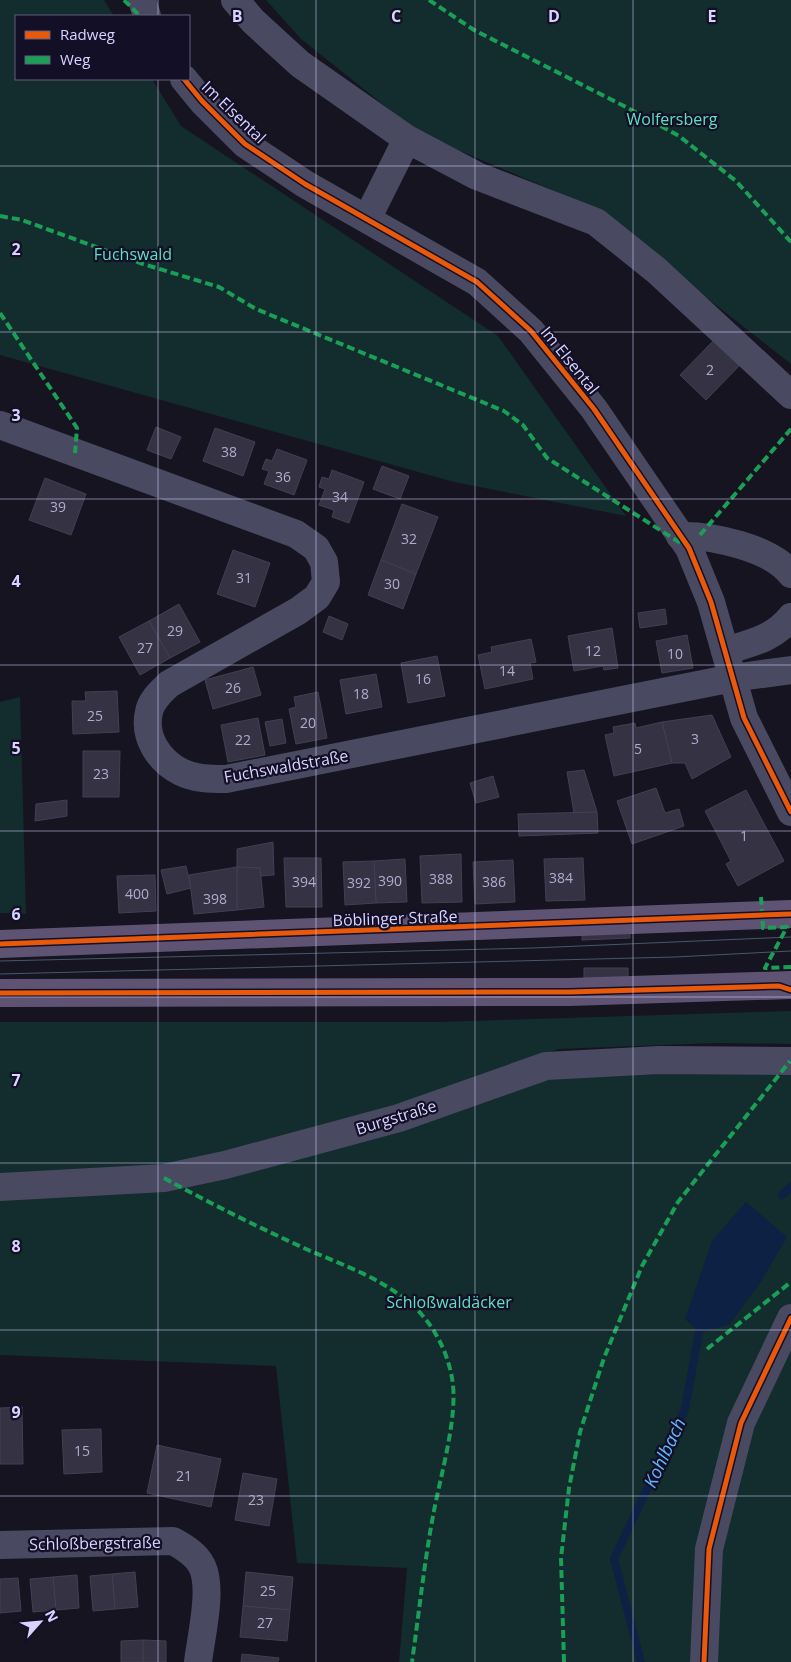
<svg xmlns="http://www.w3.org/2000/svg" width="791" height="1662" font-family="'Open Sans',sans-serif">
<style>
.green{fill:#132c2d}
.water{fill:#0d2144}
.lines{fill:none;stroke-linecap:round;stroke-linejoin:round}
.stream{stroke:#0d2144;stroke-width:8}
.building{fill:#343243;stroke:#433f54}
.minor{stroke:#4a4962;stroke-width:28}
.major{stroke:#5e5373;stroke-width:28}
.tram{stroke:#43596b;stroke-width:1}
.quiet{stroke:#1a9f57;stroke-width:4;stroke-dasharray:8 4;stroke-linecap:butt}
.cycleway-casing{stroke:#130f26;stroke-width:8}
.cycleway{stroke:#e8590c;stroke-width:5}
.grid{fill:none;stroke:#d9d4ff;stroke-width:1;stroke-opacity:0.55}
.labels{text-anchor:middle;stroke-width:4.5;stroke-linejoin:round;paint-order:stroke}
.number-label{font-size:14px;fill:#b0acd0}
.street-label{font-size:16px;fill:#d9d4ff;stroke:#130f26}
.park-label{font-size:16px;fill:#5fe0c0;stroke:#130f26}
.water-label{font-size:18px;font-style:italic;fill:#62b6ff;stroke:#130f26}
.grid-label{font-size:16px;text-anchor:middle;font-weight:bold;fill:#d9d4ff;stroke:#130f26;stroke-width:4.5;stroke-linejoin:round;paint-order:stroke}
</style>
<rect width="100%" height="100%" fill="#161421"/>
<g class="green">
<path d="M0,0H104L114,16H16V79H152L181,126L498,336L626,516L454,482L0,355Z"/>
<path d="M266,0H791V364L588,205L420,134L301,39Z"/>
<path d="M20,697L26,914L0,913V702Z"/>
<path d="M791,1011V1044L716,1043L559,1049L394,1110L545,1079L765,1069L791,1074V1662H399L407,1568L297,1563L276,1366L0,1355V1022H437Z"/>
</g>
<path class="water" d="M746,1202L787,1237L760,1283L729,1325L699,1332L685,1319L712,1241Z"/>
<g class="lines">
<g class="stream">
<path d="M782,1195L791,1187"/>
<path d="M641,1662L614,1559L685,1409L699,1332L703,1323"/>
</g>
</g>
<g class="building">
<path d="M715,339L741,364L706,400L680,375Z"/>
<path d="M156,427L181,437L171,459L147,450Z"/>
<path d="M215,428L255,442L243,476L203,461Z"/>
<path d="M277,449L307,460L294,495L264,484L269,471L262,469L266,459L272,461Z"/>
<path d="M382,466L409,476L400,499L373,489Z"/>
<path d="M332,470L364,482L349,523L332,517L334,510L319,505L325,489L319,487L322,477L329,479Z"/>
<path d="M45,478L86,494L71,535L29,520Z"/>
<path d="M402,504L438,517L416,574L381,560Z"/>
<path d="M233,550L270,563L255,607L217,594Z"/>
<path d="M381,560L416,574L403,609L368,595Z"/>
<path d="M179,604L200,642L170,658L149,621Z"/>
<path d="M665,609L667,624L640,628L638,613Z"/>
<path d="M329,616L348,624L342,640L323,632Z"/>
<path d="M149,621L170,658L140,675L119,637Z"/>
<path d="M612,628L618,668L604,670L603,666L574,671L568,636Z"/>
<path d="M687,635L693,668L662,673L656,641Z"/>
<path d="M531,639L536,662L530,663L533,679L485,689L478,655L492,652L491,647Z"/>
<path d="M437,656L445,696L408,703L401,663Z"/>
<path d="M253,667L261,695L213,709L205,680Z"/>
<path d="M376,674L382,707L346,714L340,680Z"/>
<path d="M117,691L119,732L73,734L72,701H86L85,692Z"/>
<path d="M318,692L327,738L296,744L289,709L296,707L294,697Z"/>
<path d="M712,715L731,757L692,779L685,763H672L662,722Z"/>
<path d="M258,718L265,755L228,762L221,725Z"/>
<path d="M282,719L286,743L270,746L265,722Z"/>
<path d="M662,722L672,763L614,776L605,735L614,733L613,727L635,723L636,728Z"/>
<path d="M83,751H120L119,797H83Z"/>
<path d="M584,770L597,812L574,813L567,772Z"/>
<path d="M493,776L499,797L476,803L470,783Z"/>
<path d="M656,788L665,813L679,809L684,826L632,844L617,801Z"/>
<path d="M746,790L784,861L738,886L726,864L731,861L705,811Z"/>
<path d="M67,800V816L35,821L36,804Z"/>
<path d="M597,812L598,833L519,836L518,814Z"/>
<path d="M273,842L274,875L261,876L260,868L237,867V849Z"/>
<path d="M461,854L462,902L422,903L420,856Z"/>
<path d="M284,858H321L322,907H286Z"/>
<path d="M583,858L585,900L546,901L544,859Z"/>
<path d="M405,859L407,902L376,903L374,861Z"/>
<path d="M513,860L515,902L475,904L473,862Z"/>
<path d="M374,861L376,903L345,905L343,862Z"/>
<path d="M186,866L191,888L167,894L161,870Z"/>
<path d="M237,867L260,868L264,907L237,910Z"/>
<path d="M237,867V910L194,914L189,875Z"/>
<path d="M155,875L156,911L119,913L117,876Z"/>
<path d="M630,930V938L582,940V932Z"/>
<path d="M584,968H628V977L584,978Z"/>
<path d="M22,1407L23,1464H0V1408Z"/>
<path d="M101,1429L102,1472L64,1474L62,1430Z"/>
<path d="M157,1445L221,1459L211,1507L147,1493Z"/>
<path d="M243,1473L277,1479L269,1526L235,1520Z"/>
<path d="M135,1572L138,1607L115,1609L112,1574Z"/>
<path d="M246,1572L293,1577L290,1610L243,1606Z"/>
<path d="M112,1574L115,1609L93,1611L90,1576Z"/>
<path d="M77,1575L79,1608L56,1610L53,1577Z"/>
<path d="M53,1577L56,1610L33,1612L30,1579Z"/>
<path d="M18,1578L21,1611L0,1613V1579Z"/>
<path d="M243,1606L290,1610L287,1641L240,1637Z"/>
<path d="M143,1640V1662H121V1641Z"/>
<path d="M143,1640L166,1641V1662H143Z"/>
<path d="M242,1654L279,1658L278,1662H241Z"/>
</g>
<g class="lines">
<g class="minor">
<path d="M142,0L147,16"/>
<path d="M235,0L253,21L300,64L407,139L477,176L596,222L656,270L791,395"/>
<path d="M184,79L202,101L245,144L305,184L477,282L531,331L594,409L689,548L711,602L744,718L791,812"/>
<path d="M367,219L407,139"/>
<path d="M0,425L296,534L316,548L324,562L326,582L317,597L298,611L169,684C161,692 151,700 149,712C143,737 159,761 181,772C195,779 211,779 226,779L733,678L791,670"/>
<path d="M680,536C712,535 771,548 791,574"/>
<path d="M725,651C751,643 773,639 791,617"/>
<path d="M0,1187L164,1178L225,1165L399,1118L546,1066L659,1060L791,1061"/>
<path d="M0,1545L173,1541C184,1547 196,1554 202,1566C213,1589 201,1636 198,1662"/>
<path d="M704,1662L709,1549L741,1423L791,1318"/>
</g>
<g class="major">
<path d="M0,944L791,914"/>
<path d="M0,993L569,992L791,985"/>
</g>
<g class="tram">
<path d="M0,961L533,948L791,937"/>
<path d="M0,974L675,957L791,951"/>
</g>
<g class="quiet">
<path d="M124,0L140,16"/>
<path d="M429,0L474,30L624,106L679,136L736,181L791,242"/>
<path d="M0,216L22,220L143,264L219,287L256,309L504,411L523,425L547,458L682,544"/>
<path d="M0,313L77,428L75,453"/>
<path d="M700,535L791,429"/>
<path d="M761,897L763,928L787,927L765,968L791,967"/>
<path d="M164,1178C211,1204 258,1227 306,1249C338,1263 373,1275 401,1296C428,1315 446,1345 452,1378C459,1415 440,1477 433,1516C424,1564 419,1613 412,1662"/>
<path d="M707,1349L791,1282"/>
<path d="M564,1662L561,1558L569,1488L580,1432L604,1358L642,1266L678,1202L790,1061"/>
</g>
<g class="cycleway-casing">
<g id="cycleway">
<path d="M184,79L202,101L245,144L305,184L477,282L531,331L594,409L689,548L711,602L744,718L791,812"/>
<path d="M0,944L791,914"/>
<path d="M0,993L569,992L779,986L791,990"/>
<path d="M704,1662L709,1549L741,1423L791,1318"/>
</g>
</g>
<use href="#cycleway" class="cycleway"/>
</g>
<path class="grid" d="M158,0V16M316,0V1662M475,0V1662M633,0V1662M158,79V1662M0,166H791M0,332H791M0,499H791M0,665H791M0,831H791M0,997H791M0,1163H791M0,1330H791M0,1496H791"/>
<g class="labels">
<g class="number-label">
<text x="710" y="375">2</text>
<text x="229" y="457">38</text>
<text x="283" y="482">36</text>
<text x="340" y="502">34</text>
<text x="58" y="512">39</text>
<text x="409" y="544">32</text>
<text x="244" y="583">31</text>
<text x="392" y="589">30</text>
<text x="175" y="636">29</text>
<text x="145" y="653">27</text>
<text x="593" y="656">12</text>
<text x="675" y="659">10</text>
<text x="507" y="676">14</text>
<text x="423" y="684">16</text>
<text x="233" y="693">26</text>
<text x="361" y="699">18</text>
<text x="95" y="721">25</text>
<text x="308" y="728">20</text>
<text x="695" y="744">3</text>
<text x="243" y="745">22</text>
<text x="638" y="754">5</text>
<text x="101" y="779">23</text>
<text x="744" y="841">1</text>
<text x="561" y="883">384</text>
<text x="441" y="884">388</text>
<text x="390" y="886">390</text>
<text x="304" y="887">394</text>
<text x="494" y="887">386</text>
<text x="359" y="888">392</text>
<text x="137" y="899">400</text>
<text x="215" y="904">398</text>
<text x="82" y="1456">15</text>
<text x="184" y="1481">21</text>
<text x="256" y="1505">23</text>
<text x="268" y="1596">25</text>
<text x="265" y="1628">27</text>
</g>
<g class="street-label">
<text transform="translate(234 112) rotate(44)" y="6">Im Elsental</text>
<text transform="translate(570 360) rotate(51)" y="6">Im Elsental</text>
<text transform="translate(286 766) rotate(-10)" y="6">Fuchswaldstraße</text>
<text transform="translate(395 918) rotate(-2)" y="6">Böblinger Straße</text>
<text transform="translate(396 1117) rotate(-17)" y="6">Burgstraße</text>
<text transform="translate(95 1543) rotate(-1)" y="6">Schloßbergstraße</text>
</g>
<g class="park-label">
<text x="672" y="125">Wolfersberg</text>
<text x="133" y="260">Fuchswald</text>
<text x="449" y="1308">Schloßwaldäcker</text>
</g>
<g class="water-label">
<text transform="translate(665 1453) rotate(-65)" y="6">Kohlbach</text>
</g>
</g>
<g class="grid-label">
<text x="237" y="22">B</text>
<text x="396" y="22">C</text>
<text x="554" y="22">D</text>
<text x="712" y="22">E</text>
<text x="16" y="255">2</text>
<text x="16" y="421">3</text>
<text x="16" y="587">4</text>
<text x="16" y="754">5</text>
<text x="16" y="920">6</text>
<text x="16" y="1086">7</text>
<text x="16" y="1252">8</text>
<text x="16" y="1418">9</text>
</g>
<rect x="15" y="15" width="175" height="65" fill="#130f26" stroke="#625e7d"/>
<rect x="25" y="31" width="25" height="8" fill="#e8590c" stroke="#625e7d"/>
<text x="60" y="40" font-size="15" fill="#d9d4ff">Radweg</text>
<rect x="25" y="56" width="25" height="8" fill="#1a9f57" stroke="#625e7d"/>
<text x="60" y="65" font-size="15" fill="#d9d4ff">Weg</text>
<g transform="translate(40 1622) rotate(63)" stroke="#130f26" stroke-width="4" paint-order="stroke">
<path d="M0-4L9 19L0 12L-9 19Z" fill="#d9d4ff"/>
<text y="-8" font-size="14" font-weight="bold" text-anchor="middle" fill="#d9d4ff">N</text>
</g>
</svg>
